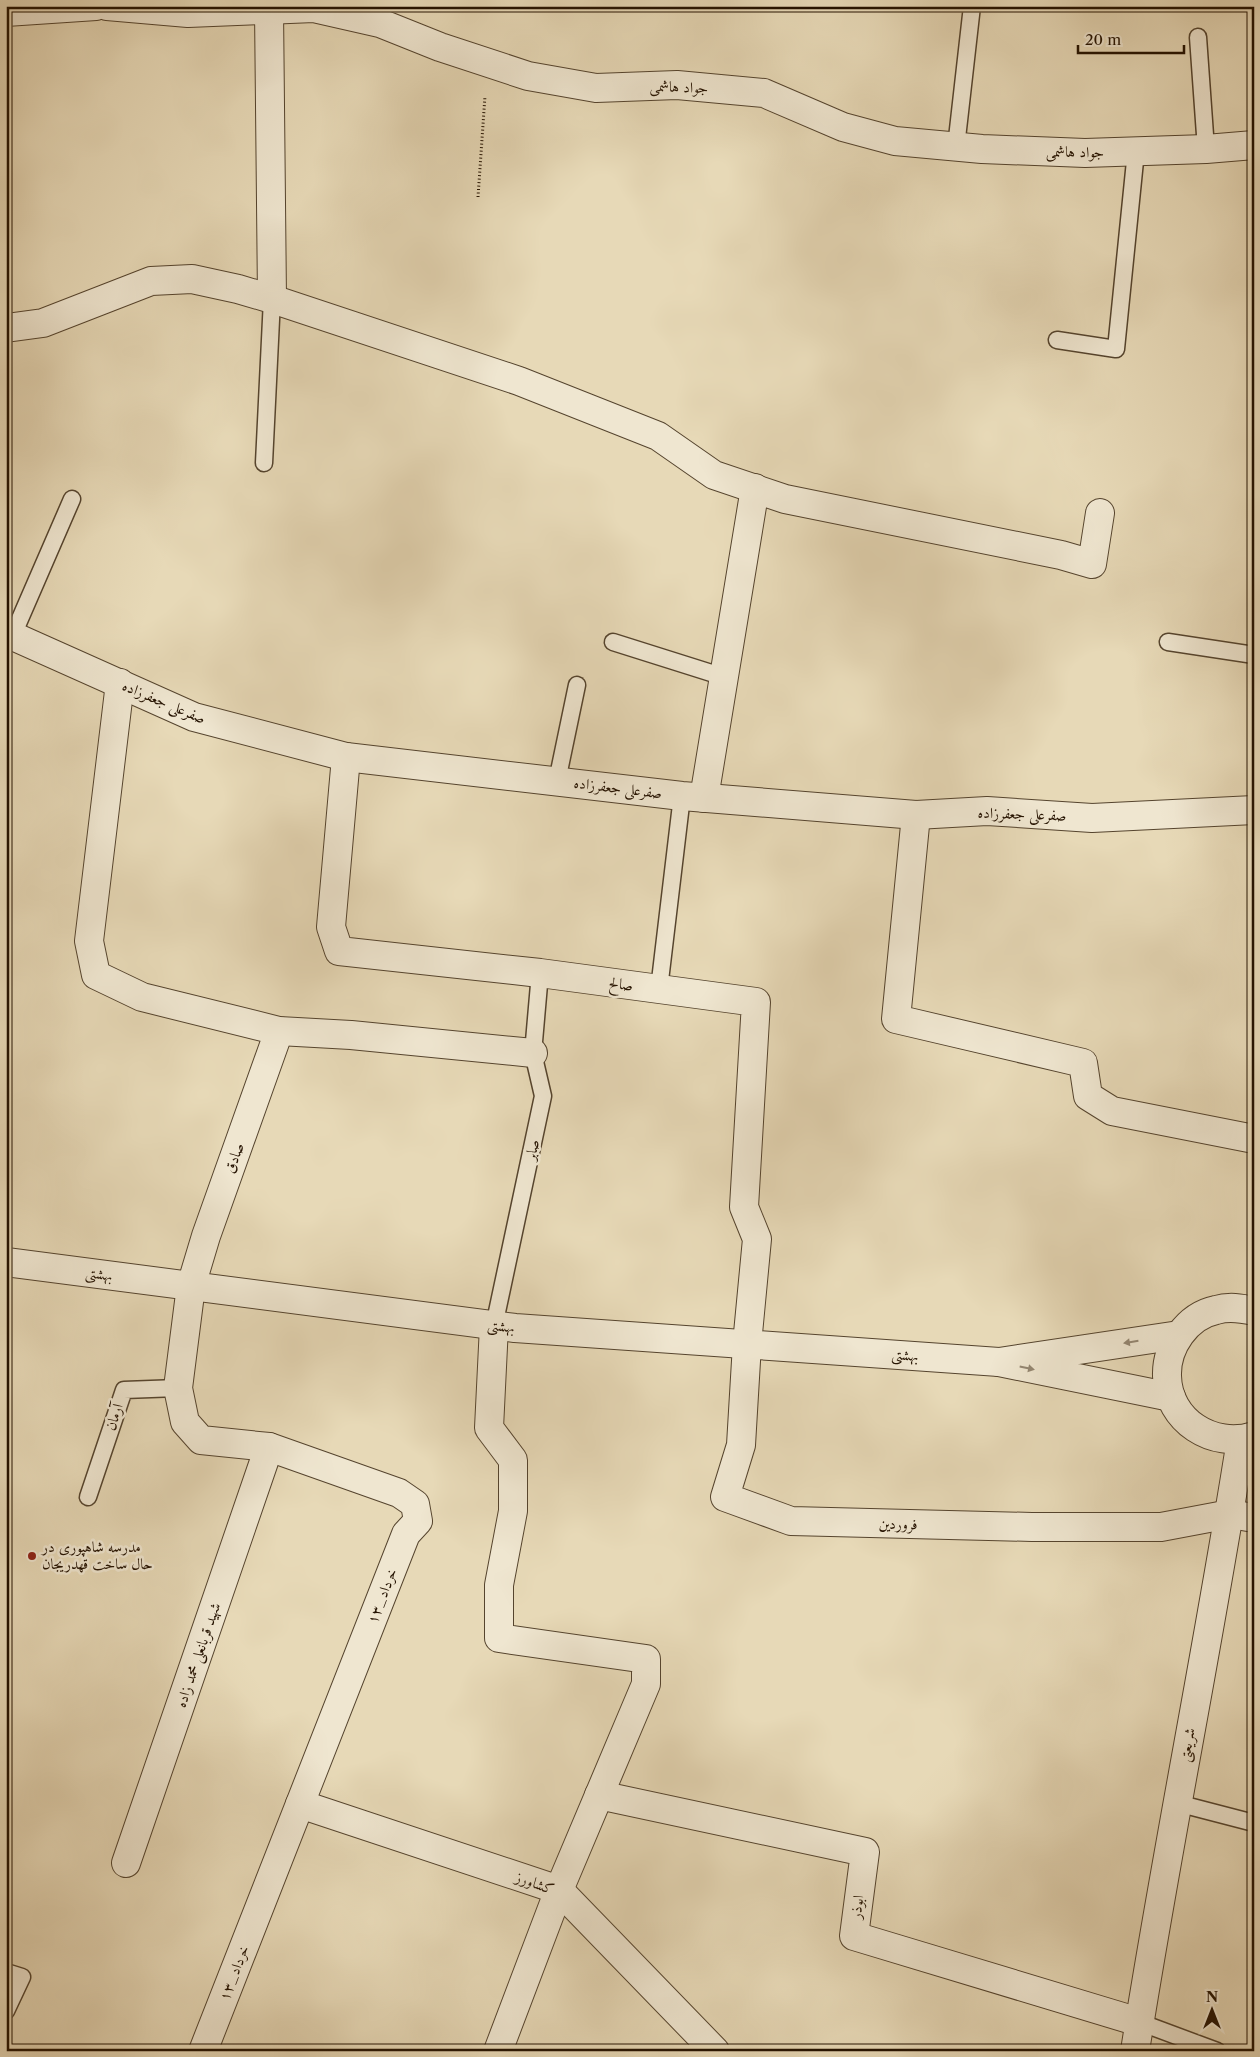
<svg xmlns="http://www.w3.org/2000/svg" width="1260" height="2057" font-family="'Libre Caslon Text',Amiri,serif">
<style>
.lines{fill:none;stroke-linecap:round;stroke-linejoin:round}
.service-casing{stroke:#55442e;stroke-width:19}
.minor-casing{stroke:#55442e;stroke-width:30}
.tertiary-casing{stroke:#55442e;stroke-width:30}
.path{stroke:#241200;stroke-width:3;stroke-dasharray:1 2.5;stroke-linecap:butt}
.service{stroke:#efe6d0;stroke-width:16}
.minor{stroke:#efe6d0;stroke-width:28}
.tertiary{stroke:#efe6d0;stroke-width:28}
.oneway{fill:#948772}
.poi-dot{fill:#8f2418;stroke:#efe6d0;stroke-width:2}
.labels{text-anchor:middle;stroke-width:5;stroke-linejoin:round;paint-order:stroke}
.street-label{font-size:15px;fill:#241200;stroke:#efe6d0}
.poi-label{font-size:15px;fill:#241200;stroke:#efe6d0;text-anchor:start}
</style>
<rect width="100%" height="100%" fill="#e7d9b7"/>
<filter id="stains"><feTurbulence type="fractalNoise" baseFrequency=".004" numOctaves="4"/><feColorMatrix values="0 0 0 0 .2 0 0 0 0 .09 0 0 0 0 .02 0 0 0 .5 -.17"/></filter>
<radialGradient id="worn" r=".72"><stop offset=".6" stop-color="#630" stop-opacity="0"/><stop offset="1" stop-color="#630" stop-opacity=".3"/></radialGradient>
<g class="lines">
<g class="service-casing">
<g id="service">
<path d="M1198,37L1206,149"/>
<path d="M956,147L972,6"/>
<path d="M1057,340L1116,349L1136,151"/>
<path d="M264,463L272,299"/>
<path d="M13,635L72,499"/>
<path d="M613,642L724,677"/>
<path d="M1168,642L1254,655"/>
<path d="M557,781L577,685"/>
<path d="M659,989L682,796"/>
<path d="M494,1326L543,1096L533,1053L540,973"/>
<path d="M88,1497L124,1390L178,1388"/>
<path d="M1177,1803L1254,1823"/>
<path d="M6,1972L22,1977L6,2011"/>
<path d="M1139,2022L1217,2051"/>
</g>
</g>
<g class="minor-casing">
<g id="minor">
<path d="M107,6L188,13L314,8L380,23L440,47L528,76L596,88L677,85L764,93L843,127L895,141L982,149L1085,153L1206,149L1254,145"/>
<path d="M269,9L272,299"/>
<path d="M6,12L96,6"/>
<path d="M6,328L43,323L151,281L192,279L238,289L272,299L519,381L658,436L714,475L785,499L1061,555L1092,564L1100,513"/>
<path d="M6,633L194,717L346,757L682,796L916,815L987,811L1092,818L1254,810"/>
<path d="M120,683L89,941L96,975L142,997L279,1031L351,1035L533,1053"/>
<path d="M346,757L331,927L339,951L540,973L756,1002L744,1207L757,1239L747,1344L741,1445L725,1497L791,1521L1032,1527H1161L1230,1514L1254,1518"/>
<path d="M704,798L755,488"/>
<path d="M916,815L896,1019L1083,1063L1088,1096L1112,1111L1254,1139"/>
<path d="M494,1326L489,1428L513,1460V1511L499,1585V1638L646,1659V1684L559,1890L498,2051"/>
<path d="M599,1795L865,1852L854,1936L1139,2022"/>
<path d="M300,1804L559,1890L715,2051"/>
<path d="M126,1863L269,1447"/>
<path d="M203,2051L406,1534L418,1521L415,1504L399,1493L269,1447L201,1440L185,1422L178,1388L191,1286L206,1236L279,1031"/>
</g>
</g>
<g class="tertiary-casing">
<g id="tertiary">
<path d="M6,1262L515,1328L999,1362"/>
<path d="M1254,1311C1241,1308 1229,1306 1216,1310C1187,1316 1166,1347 1167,1376C1168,1421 1213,1449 1254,1436"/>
<path d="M1171,1397L999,1362L1179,1335"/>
<path d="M1135,2051C1167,1847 1209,1644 1241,1440"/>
</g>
</g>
<path class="path" d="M478,197L485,96"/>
<use href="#service" class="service"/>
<use href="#minor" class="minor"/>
<use href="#tertiary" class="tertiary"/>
</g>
<defs><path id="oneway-solid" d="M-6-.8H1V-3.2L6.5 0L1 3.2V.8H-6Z" transform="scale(1.25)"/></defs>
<g class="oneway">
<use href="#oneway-solid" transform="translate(1131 1342) rotate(171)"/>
<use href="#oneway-solid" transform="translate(1027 1368) rotate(12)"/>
</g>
<circle class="poi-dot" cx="32" cy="1556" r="5"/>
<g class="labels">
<g class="street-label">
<text transform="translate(679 87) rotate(2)" y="5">جواد هاشمی</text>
<text transform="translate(1075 152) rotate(1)" y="5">جواد هاشمی</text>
<text transform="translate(164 702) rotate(23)" y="5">صفرعلی جعفرزاده</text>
<text transform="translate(618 788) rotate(7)" y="5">صفرعلی جعفرزاده</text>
<text transform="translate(1022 814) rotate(2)" y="5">صفرعلی جعفرزاده</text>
<text transform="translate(621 984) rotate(8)" y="5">صالح</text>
<text transform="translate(532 1150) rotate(-78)" y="5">صابر</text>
<text transform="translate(234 1158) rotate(-70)" y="5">صادق</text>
<text transform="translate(99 1274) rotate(7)" y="5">بهشتی</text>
<text transform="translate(501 1326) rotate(6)" y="5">بهشتی</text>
<text transform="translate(905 1355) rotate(4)" y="5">بهشتی</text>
<text transform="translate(114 1417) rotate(-72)" y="5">آرمان</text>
<text transform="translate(898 1524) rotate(1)" y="5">فروردین</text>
<text transform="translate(382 1596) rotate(-69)" y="5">۱۳_خرداد</text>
<text transform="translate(198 1655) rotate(-71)" y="5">شهید قربانعلی محمد زاده</text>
<text transform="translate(1187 1745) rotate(-80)" y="5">شریعتی</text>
<text transform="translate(535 1883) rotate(20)" y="5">کشاورز</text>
<text transform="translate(857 1907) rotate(-83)" y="5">ابوذر</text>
<text transform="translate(234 1973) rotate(-69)" y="5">۱۳_خرداد</text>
</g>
<g class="poi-label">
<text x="42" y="1552">مدرسه شاهپوری در<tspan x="42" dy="17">حال ساخت قهدریجان</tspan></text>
</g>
</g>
<rect width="1260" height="2057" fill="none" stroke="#e7d9b7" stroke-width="25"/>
<rect x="8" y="8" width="1245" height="2042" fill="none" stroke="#241200" stroke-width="2.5"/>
<rect x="12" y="12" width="1235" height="2032" fill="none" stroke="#241200"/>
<g transform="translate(1212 2010)" stroke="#efe6d0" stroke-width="4" paint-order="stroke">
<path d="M0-4L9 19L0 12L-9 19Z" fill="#241200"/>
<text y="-8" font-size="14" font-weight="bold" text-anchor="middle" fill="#241200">N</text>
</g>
<path d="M1078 45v8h106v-8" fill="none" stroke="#241200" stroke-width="2.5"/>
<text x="1085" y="45" font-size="15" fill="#241200" stroke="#efe6d0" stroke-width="4" paint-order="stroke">20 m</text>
<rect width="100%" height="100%" filter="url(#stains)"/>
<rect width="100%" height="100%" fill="url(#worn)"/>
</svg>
